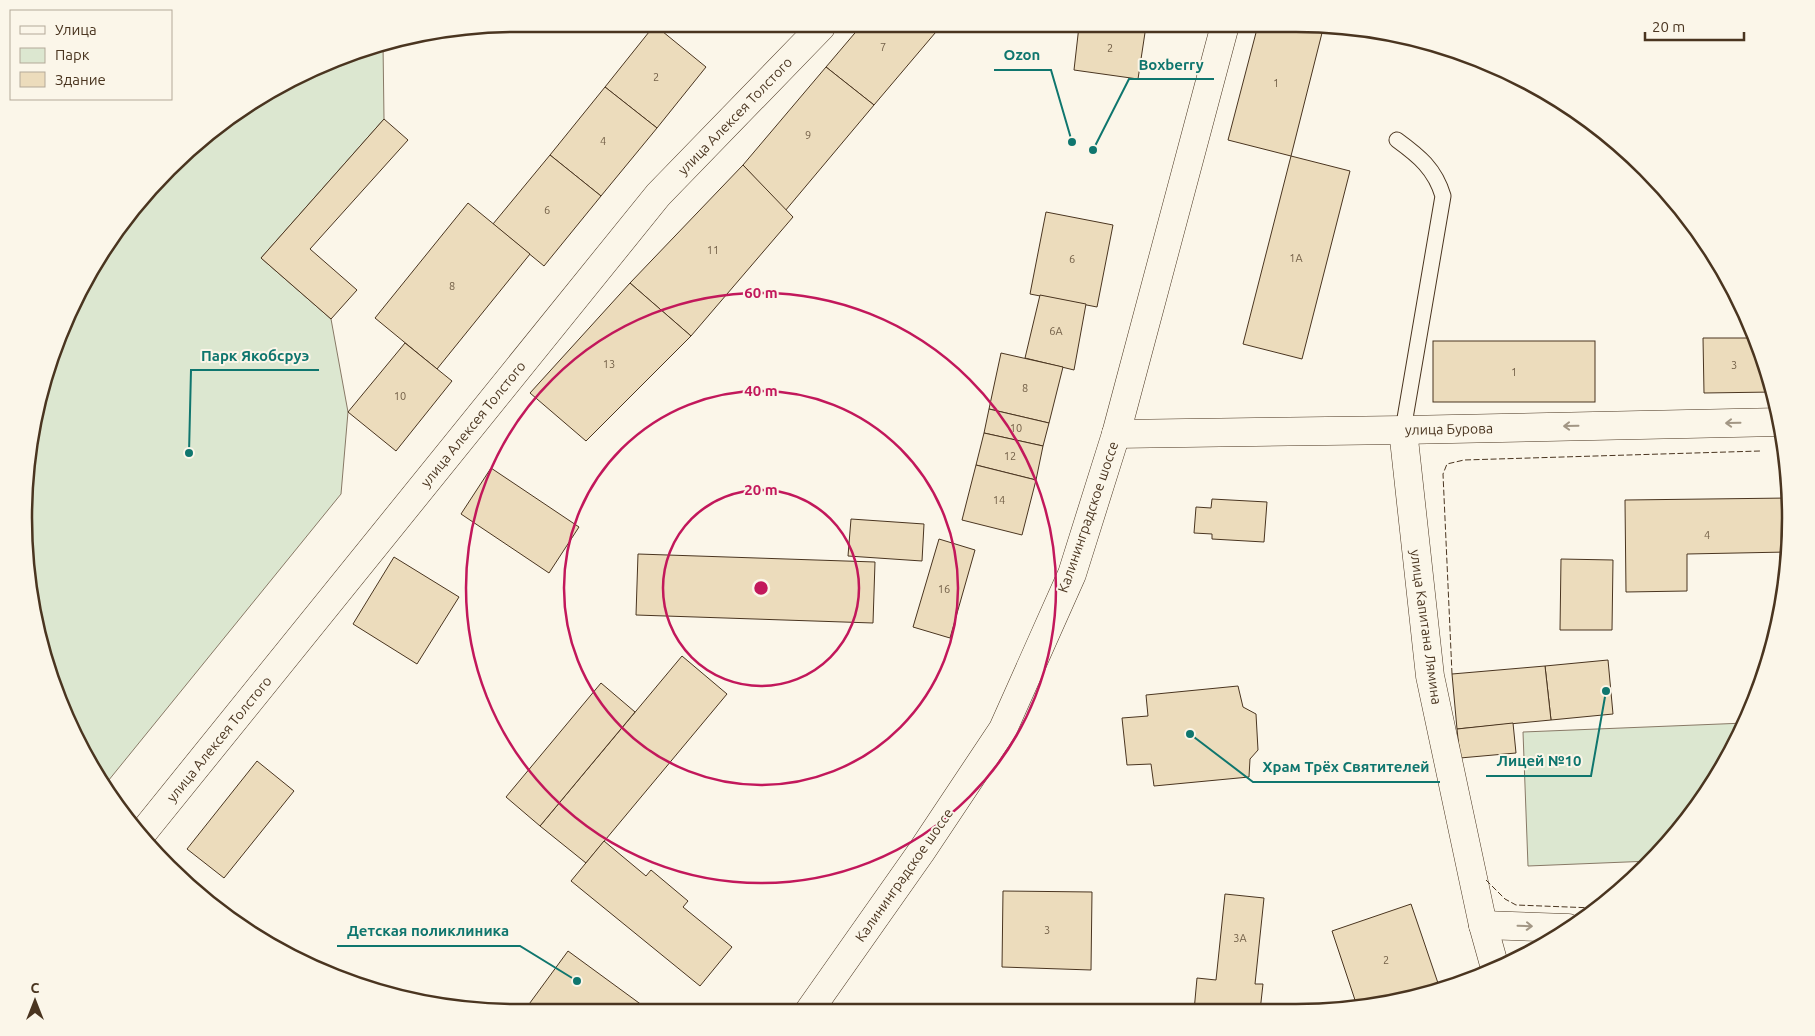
<svg xmlns="http://www.w3.org/2000/svg" width="1815" height="1036" font-family="Ubuntu,sans-serif">
<style>
.green{fill:#dce7d0;stroke:#887966}
.building{fill:#ecdcbc;stroke:#4a3520}
.lines{fill:none;stroke-linecap:round;stroke-linejoin:round}
.lane-casing{stroke:#4a3520;stroke-width:17}
.street-casing{stroke:#4a3520;stroke-width:29}
.primary-casing{stroke:#4a3520;stroke-width:29}
.lane{stroke:#fbf6e9;stroke-width:15}
.street{stroke:#fbf6e9;stroke-width:28}
.primary{stroke:#fbf6e9;stroke-width:28}
.fence{stroke:#4a3520;stroke-width:1;stroke-dasharray:6 2.5;stroke-linecap:butt}
.oneway{stroke:#a29684}
.ring{fill:none;stroke:#c2185b;stroke-width:2.5}
.labels{text-anchor:middle;stroke-width:4;stroke-linejoin:round;paint-order:stroke}
.number-label{font-size:11px;fill:#725f47}
.street-label{font-size:14px;fill:#4a3520;stroke:#fbf6e9}
.rim{fill:none;stroke:#4a3520;stroke-width:2.5}
.centre{fill:#c2185b;stroke:#fbf6e9;stroke-width:2.5}
.ring-label{font-size:15px;text-anchor:middle;font-weight:bold;fill:#c2185b;stroke:#fbf6e9;stroke-width:4;stroke-linejoin:round;paint-order:stroke}
.leader{fill:none;stroke:#0f766e;stroke-width:2}
.callout-dot{fill:#0f766e;stroke:#fbf6e9;stroke-width:2}
.callout-label{font-size:15px;text-anchor:middle;font-weight:bold;fill:#0f766e;stroke:#fbf6e9;stroke-width:4;stroke-linejoin:round;paint-order:stroke}
</style>
<rect width="100%" height="100%" fill="#fbf6e9"/>
<g class="green">
<path d="M383,44L384,119L261,258L331,319L348,412L341,494L104,786L90,765L50,677L33,614L24,518L41,390L75,300L107,243L168,169L217,126L299,75L359,50Z"/>
<path d="M1745,723L1708,792L1651,861L1528,866L1523,732Z"/>
</g>
<g class="building">
<path d="M1258,25H1324L1291,156L1228,140Z"/>
<path d="M941,26L874,105L826,67L860,27Z"/>
<path d="M1079,26H1146L1138,79L1074,70Z"/>
<path d="M653,27H657L706,67L657,128L605,87Z"/>
<path d="M826,67L874,105L785,211L743,165Z"/>
<path d="M605,87L657,128L601,196L550,155Z"/>
<path d="M384,119L408,140L310,249L357,290L331,319L261,258Z"/>
<path d="M550,155L601,196L544,266L493,224Z"/>
<path d="M1291,156L1350,171L1302,359L1243,344Z"/>
<path d="M743,165L793,217L691,336L630,283Z"/>
<path d="M468,203L530,254L437,369L375,318Z"/>
<path d="M1046,212L1113,225L1097,307L1030,294Z"/>
<path d="M630,283L691,336L586,441L530,393Z"/>
<path d="M1040,295L1086,304L1074,370L1025,358Z"/>
<path d="M1703,338H1756L1773,392L1704,393Z"/>
<rect x="1433" y="341" width="162" height="61"/>
<path d="M405,343L452,381L396,451L348,412Z"/>
<path d="M1001,353L1063,367L1049,423L989,409Z"/>
<path d="M989,409L1049,423L1043,446L984,433Z"/>
<path d="M984,433L1043,446L1036,480L976,465Z"/>
<path d="M976,465L1036,480L1022,535L962,520Z"/>
<path d="M491,468L579,527L549,573L461,514Z"/>
<path d="M1789,498L1791,518L1788,552L1687,554V591L1626,592L1625,500Z"/>
<path d="M1212,499L1267,502L1264,542L1212,539V534L1194,533L1196,507L1211,508Z"/>
<path d="M851,519L924,524L922,561L848,556Z"/>
<path d="M939,539L975,550L950,638L913,627Z"/>
<path d="M638,554L875,562L873,623L636,615Z"/>
<path d="M394,557L459,597L417,664L353,624Z"/>
<path d="M1561,559L1613,560L1612,630H1560Z"/>
<path d="M682,656L727,694L586,863L540,826Z"/>
<path d="M1608,660L1613,714L1551,720L1545,666Z"/>
<path d="M1545,666L1551,720L1457,729L1452,674Z"/>
<path d="M601,683L635,712L540,826L506,797Z"/>
<path d="M1238,686L1243,707L1256,714L1258,750L1250,759L1249,777L1154,786L1151,764L1127,765L1122,718L1148,716L1146,695Z"/>
<path d="M1513,723L1516,753L1460,758L1457,729Z"/>
<path d="M257,761L294,791L224,878L187,849Z"/>
<path d="M604,841L646,876L651,870L688,901L683,907L732,947L700,986L571,881Z"/>
<path d="M1003,891L1092,892L1091,970L1002,967Z"/>
<path d="M1225,894L1264,898L1255,984H1263L1260,1011H1194L1197,978L1216,980Z"/>
<path d="M1411,904L1440,989L1357,1006L1332,931Z"/>
<path d="M568,951L650,1011H524Z"/>
</g>
<g class="lines">
<g class="lane-casing">
<path id="lane" d="M1397,140C1419,156 1435,169 1443,196L1403,430"/>
</g>
<g class="street-casing">
<g id="street">
<path d="M1403,430L1430,676L1483,925L1495,968"/>
<path d="M1116,434L1403,430L1782,422"/>
<path d="M141,835L658,195L821,27"/>
<path d="M1483,925L1568,928"/>
</g>
</g>
<g class="primary-casing">
<path id="primary" d="M809,1011L921,852L1003,729L1072,574L1116,434L1225,25"/>
</g>
<use href="#lane" class="lane"/>
<use href="#street" class="street"/>
<use href="#primary" class="primary"/>
<g class="fence">
<path d="M1452,674L1443,474L1447,464L1464,460L1760,451"/>
<path d="M1486,880L1505,899L1516,905L1594,908"/>
</g>
</g>
<defs><path id="oneway-shaft" d="M-6 0H5M1.5-3L5.5 0L1.5 3" fill="none" stroke-width="1.6" stroke-linecap="round" stroke-linejoin="round" transform="scale(1.25)"/></defs>
<g class="oneway">
<use href="#oneway-shaft" transform="translate(1733 423) rotate(179)"/>
<use href="#oneway-shaft" transform="translate(1571 426) rotate(179)"/>
<use href="#oneway-shaft" transform="translate(1525 926) rotate(2)"/>
</g>
<g class="ring">
<circle cx="761" cy="588" r="98"/>
<circle cx="761" cy="588" r="197"/>
<circle cx="761" cy="588" r="295"/>
</g>
<g class="labels">
<g class="number-label">
<text x="883" y="51">7</text>
<text x="1110" y="52">2</text>
<text x="656" y="81">2</text>
<text x="1276" y="87">1</text>
<text x="808" y="139">9</text>
<text x="603" y="145">4</text>
<text x="547" y="214">6</text>
<text x="713" y="254">11</text>
<text x="1296" y="262">1А</text>
<text x="1072" y="263">6</text>
<text x="452" y="290">8</text>
<text x="1056" y="335">6А</text>
<text x="609" y="368">13</text>
<text x="1734" y="369">3</text>
<text x="1514" y="376">1</text>
<text x="1025" y="392">8</text>
<text x="400" y="400">10</text>
<text x="1016" y="432">10</text>
<text x="1010" y="460">12</text>
<text x="999" y="504">14</text>
<text x="1707" y="539">4</text>
<text x="944" y="593">16</text>
<text x="1047" y="934">3</text>
<text x="1240" y="942">3А</text>
<text x="1386" y="964">2</text>
</g>
<g class="street-label">
<text transform="translate(735 116) rotate(-46)" y="5">улица Алексея Толстого</text>
<text transform="translate(473 424) rotate(-51)" y="5">улица Алексея Толстого</text>
<text transform="translate(1449 429) rotate(-1)" y="5">улица Бурова</text>
<text transform="translate(1088 517) rotate(-71)" y="5">Калининградское шоссе</text>
<text transform="translate(1426 627) rotate(82)" y="5">улица Капитана Лямина</text>
<text transform="translate(219 739) rotate(-51)" y="5">улица Алексея Толстого</text>
<text transform="translate(904 875) rotate(-55)" y="5">Калининградское шоссе</text>
</g>
</g>
<path d="M0 0H1815V1036H0ZM518 32H1296A486 486 0 0 1 1782 518V518A486 486 0 0 1 1296 1004H518A486 486 0 0 1 32 518V518A486 486 0 0 1 518 32Z" fill="#fbf6e9" fill-rule="evenodd"/>
<path class="rim" d="M518 32H1296A486 486 0 0 1 1782 518V518A486 486 0 0 1 1296 1004H518A486 486 0 0 1 32 518V518A486 486 0 0 1 518 32Z"/>
<circle cx="761" cy="588" r="8" class="centre"/>
<g class="ring-label">
<text x="761" y="298">60 m</text>
<text x="761" y="396">40 m</text>
<text x="761" y="495">20 m</text>
</g>
<path class="leader" d="M1072 142L1051 70H994M1093 150L1129 79H1214M189 453L191 370H319M1606 691L1591 776H1486M1190 734L1253 782H1440M577 981L520 946H337"/>
<g class="callout-dot">
<circle cx="1072" cy="142" r="5"/>
<circle cx="1093" cy="150" r="5"/>
<circle cx="189" cy="453" r="5"/>
<circle cx="1606" cy="691" r="5"/>
<circle cx="1190" cy="734" r="5"/>
<circle cx="577" cy="981" r="5"/>
</g>
<g class="callout-label">
<text x="1022" y="60">Ozon</text>
<text x="1171" y="70">Boxberry</text>
<text x="255" y="361">Парк Якобсруэ</text>
<text x="1539" y="766">Лицей №10</text>
<text x="1346" y="772">Храм Трёх Святителей</text>
<text x="428" y="936">Детская поликлиника</text>
</g>
<rect x="10" y="10" width="162" height="90" fill="#fbf6e9" stroke="#b4a999"/>
<rect x="20" y="26" width="25" height="8" fill="#fbf6e9" stroke="#b4a999"/>
<text x="55" y="35" font-size="15" fill="#4a3520">Улица</text>
<rect x="20" y="48" width="25" height="15" fill="#dce7d0" stroke="#b4a999"/>
<text x="55" y="60" font-size="15" fill="#4a3520">Парк</text>
<rect x="20" y="72" width="25" height="15" fill="#ecdcbc" stroke="#b4a999"/>
<text x="55" y="85" font-size="15" fill="#4a3520">Здание</text>
<g transform="translate(35 1001)" stroke="#fbf6e9" stroke-width="4" paint-order="stroke">
<path d="M0-4L9 19L0 12L-9 19Z" fill="#4a3520"/>
<text y="-8" font-size="14" font-weight="bold" text-anchor="middle" fill="#4a3520">С</text>
</g>
<path d="M1645 32v8h99v-8" fill="none" stroke="#4a3520" stroke-width="2.5"/>
<text x="1652" y="32" font-size="15" fill="#4a3520" stroke="#fbf6e9" stroke-width="4" paint-order="stroke">20 m</text>
</svg>
